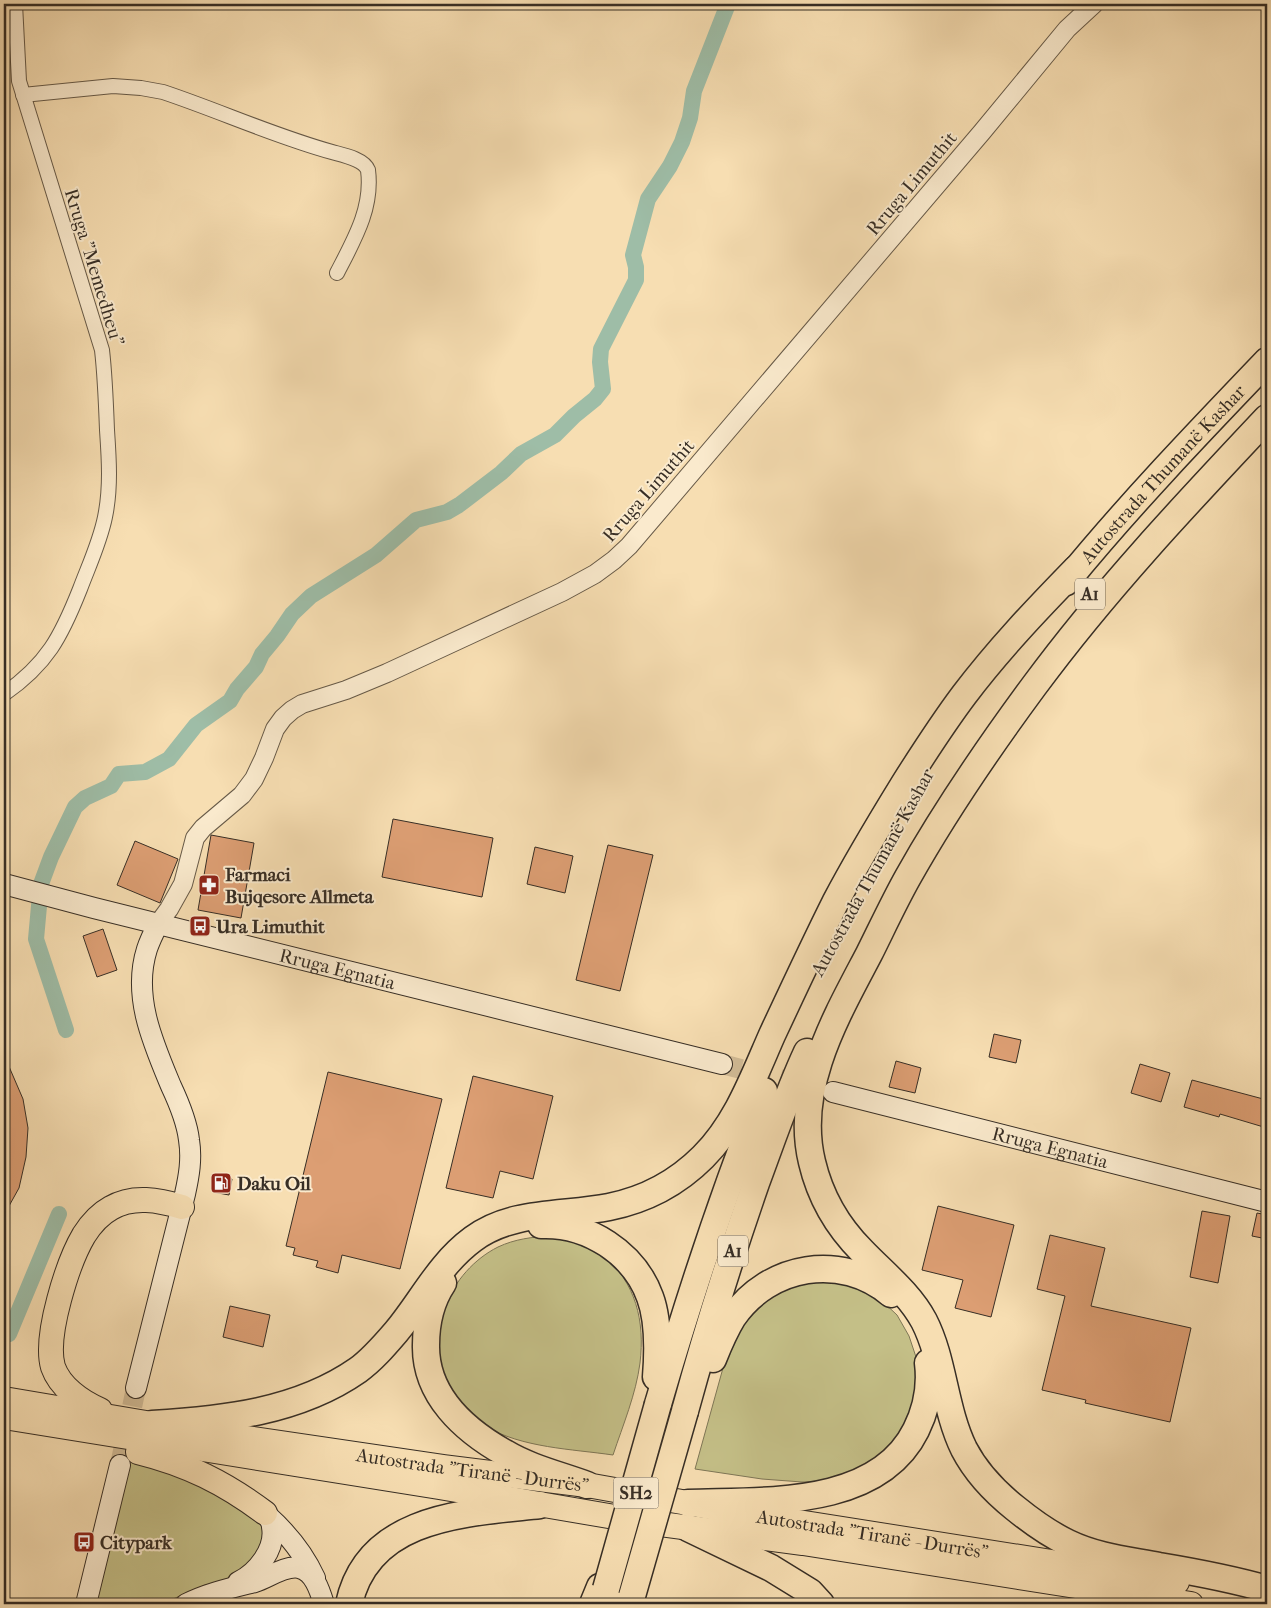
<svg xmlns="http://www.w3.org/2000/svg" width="1271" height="1608" font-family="'IM FELL French Canon',serif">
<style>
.green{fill:#c4bf87;stroke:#7e7656}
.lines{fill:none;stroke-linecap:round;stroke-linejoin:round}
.canal{stroke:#9ebda7;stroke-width:16}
.building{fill:#dc9e73;stroke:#372e25}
.secondary-tunnel{stroke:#d1bb96;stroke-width:20;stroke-dasharray:20 10;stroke-linecap:butt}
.minor-casing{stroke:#675a48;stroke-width:16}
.tertiary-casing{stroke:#675a48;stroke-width:20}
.secondary-casing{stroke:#372e25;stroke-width:22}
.trunk-casing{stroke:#372e25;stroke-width:26}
.motorway-casing{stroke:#372e25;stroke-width:29}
.minor{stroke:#faeacd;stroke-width:14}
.tertiary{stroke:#faeacd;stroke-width:18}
.secondary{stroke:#faeacd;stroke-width:20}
.trunk{stroke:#f7deb2;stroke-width:24}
.motorway{stroke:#f7deb2;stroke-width:26}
.motorway-bridge-casing{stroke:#372e25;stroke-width:29;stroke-linecap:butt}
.motorway-bridge{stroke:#f7deb2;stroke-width:26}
.labels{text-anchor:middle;stroke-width:4;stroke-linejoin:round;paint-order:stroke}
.shield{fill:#faeacd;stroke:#726657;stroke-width:1}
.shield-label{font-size:18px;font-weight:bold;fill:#372e25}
.street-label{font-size:19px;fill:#372e25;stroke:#faeacd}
.poi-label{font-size:19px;font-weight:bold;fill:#372e25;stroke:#faeacd;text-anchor:start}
</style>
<rect width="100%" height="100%" fill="#f7deb2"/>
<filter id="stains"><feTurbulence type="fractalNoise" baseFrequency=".004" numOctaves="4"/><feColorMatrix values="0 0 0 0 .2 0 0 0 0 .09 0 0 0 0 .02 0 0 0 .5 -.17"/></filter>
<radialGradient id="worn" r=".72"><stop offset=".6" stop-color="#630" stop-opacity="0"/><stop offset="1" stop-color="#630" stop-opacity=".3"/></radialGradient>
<g class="green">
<path d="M550,1236C557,1237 565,1237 573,1239C583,1241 595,1249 603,1255C636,1283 645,1321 640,1363C636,1394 623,1425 613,1455C572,1449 522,1448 485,1426C473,1420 466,1410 459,1400C455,1395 450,1390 448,1384C422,1334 450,1271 498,1247C515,1239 532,1237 550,1236Z"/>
<path d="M838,1279L879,1298L897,1315L909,1336L916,1357L917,1379L915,1400L908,1422L897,1439L869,1465L831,1481L802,1482L762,1479L695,1469L723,1368L732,1343L746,1319L765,1300L788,1285Z"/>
<path d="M130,1461L150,1464L218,1494L264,1526L262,1550L232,1578L220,1583L205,1585L173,1599L167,1604H96Z"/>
</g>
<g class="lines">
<g class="canal">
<path d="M66,1030L36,939L41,884L51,857L75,807L85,798L111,786L119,774L145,772L169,759L196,725L230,701L237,689L256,667L262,654L277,636L292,614L311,596L376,555L416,520L447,512L459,505L501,473L521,454L555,435L574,416L595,399L603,389L600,362L601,349L636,280V267L633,255L648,199L670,166L682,142L690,118L694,91L728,4"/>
<path d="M9,1334L59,1214"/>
</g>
</g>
<g class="building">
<path d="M393,819L493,838L482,897L382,877Z"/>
<path d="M211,835L254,843L241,918L198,910Z"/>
<path d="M135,841L178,859L160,903L117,885Z"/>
<path d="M608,845L653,855L620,991L576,980Z"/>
<path d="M535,847L573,856L565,893L527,884Z"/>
<path d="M103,929L117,970L97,977L83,936Z"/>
<path d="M994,1034L1021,1040L1016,1063L989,1057Z"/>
<path d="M4,1055L23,1099L28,1128L26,1157L19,1188L4,1215Z"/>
<path d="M896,1061L921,1068L915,1093L889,1087Z"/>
<path d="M1140,1064L1170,1073L1161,1102L1131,1093Z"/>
<path d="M328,1072L442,1099L400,1269L342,1255L338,1273L316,1267L318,1261L293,1255L295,1248L286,1246Z"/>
<path d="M473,1076L553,1096L533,1179L500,1171L493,1198L446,1188Z"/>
<path d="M1192,1080L1267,1100V1128L1220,1114L1219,1117L1184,1107Z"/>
<path d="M216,1176L232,1179L229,1195L213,1192Z"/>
<path d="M938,1206L1014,1225L991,1317L955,1308L963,1280L922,1270Z"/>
<path d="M1202,1211L1230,1216L1218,1283L1190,1277Z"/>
<path d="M1257,1213L1267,1215V1239L1252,1236Z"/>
<path d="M1050,1235L1105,1248L1091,1306L1191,1328L1170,1422L1085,1403L1086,1400L1042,1390L1065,1296L1037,1289Z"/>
<path d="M230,1306L270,1315L263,1347L223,1337Z"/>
</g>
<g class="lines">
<g class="secondary-tunnel">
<path d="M722,1064L806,1086"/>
<path d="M120,1465L136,1388"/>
</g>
<g class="minor-casing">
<g id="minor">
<path d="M23,95L113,86L141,88L163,92C220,111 274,136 332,152C343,155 364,159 368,170C373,208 354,240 337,273"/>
<path d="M4,694C47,664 61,637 80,589C89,565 100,542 105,517C111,488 109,459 107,430C106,403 105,376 102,350L19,81L15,4"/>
</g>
</g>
<g class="tertiary-casing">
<path id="tertiary" d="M158,924L169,909L183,884L195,838L203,828L242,795L254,779L264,758L275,729L283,718L292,710L302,704L346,690L387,673L562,592L595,574L614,560L629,546L982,132L1067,29L1094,4"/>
</g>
<g class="secondary-casing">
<g id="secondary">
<path id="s1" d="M4,884L94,908L722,1064"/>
<path id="s2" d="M833,1092L1267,1202"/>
<path d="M136,1388L185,1194C189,1176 192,1159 189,1140C187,1122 179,1103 171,1086C153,1043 132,996 147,949C150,940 154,932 158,924"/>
<path d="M268,1516C288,1534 304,1554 315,1578"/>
<path d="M238,1582C257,1573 276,1549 272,1527C272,1522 268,1517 265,1513"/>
<path d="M86,1604L120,1465"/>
<path d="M186,1604C208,1593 231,1588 255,1582C268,1578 285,1565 299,1568C314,1571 320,1591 324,1604"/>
</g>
</g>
<g class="trunk-casing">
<g id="trunk">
<path id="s3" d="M4,1399L152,1424L444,1467L587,1485L760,1516L1177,1582"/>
<path d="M100,1410C81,1402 60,1387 53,1367C44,1336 68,1262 84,1235C91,1224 100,1214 111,1208C133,1195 159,1200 182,1207"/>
<path d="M4,1417L439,1487L638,1521L803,1543L1191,1604"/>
<path d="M138,1452C187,1464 225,1483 265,1513"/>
</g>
</g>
<g class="motorway-casing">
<g id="motorway">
<path d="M1267,418C1186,504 1104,591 1034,686C989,747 945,811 908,877C894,902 882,928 869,954C836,1017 794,1088 812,1162C820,1196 837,1226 862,1251C883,1273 909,1293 924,1321C944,1360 944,1408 964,1449C976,1472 995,1492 1015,1508C1031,1521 1049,1534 1068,1543C1097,1557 1128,1560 1159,1566C1195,1572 1232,1579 1267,1589"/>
<path id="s4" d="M1066,582C1129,505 1198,433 1267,361"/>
<path d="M541,1225C588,1223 634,1253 650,1297C659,1321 658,1352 656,1377"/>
<path d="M443,1283C431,1301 426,1323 426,1345C425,1395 464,1430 505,1453C530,1468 560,1475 587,1485"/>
<path d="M713,1359C719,1344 725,1330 733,1317C769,1265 841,1252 891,1294"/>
<path d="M658,1404C689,1298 723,1194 764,1091"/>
<path d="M685,1411C706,1334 730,1258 756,1183C772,1140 787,1095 807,1052"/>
<path d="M152,1424C222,1420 298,1412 358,1370C372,1360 384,1346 396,1332C422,1301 439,1264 473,1239C512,1210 563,1216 609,1207C644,1200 677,1183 703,1157C737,1123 753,1078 772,1035C793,990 814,945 836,901C857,861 880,823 904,784C923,754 943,723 964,695C998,650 1037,609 1076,569"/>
<path d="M688,1503C762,1500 877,1509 916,1430C927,1408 931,1387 928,1363"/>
<path d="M688,1528L771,1568L810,1592L821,1604"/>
<path d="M349,1604C368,1515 468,1513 540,1505"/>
<path d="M593,1604L600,1587"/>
</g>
</g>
<use href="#minor" class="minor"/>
<use href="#tertiary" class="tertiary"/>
<use href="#secondary" class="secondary"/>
<use href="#trunk" class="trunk"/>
<use href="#motorway" class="motorway"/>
<g class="motorway-bridge-casing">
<g id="motorway-bridge">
<path d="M606,1589L658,1404"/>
<path d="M632,1596L685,1411"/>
</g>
</g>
<use href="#motorway-bridge" class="motorway-bridge"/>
</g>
<defs>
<g id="pharmacy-square" transform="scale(1.125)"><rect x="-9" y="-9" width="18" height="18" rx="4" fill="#8f2418" stroke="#faeacd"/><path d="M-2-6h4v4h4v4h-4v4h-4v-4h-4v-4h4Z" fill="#fff"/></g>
<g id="bus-square" transform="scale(1.125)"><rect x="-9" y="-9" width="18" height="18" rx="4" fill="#8f2418" stroke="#faeacd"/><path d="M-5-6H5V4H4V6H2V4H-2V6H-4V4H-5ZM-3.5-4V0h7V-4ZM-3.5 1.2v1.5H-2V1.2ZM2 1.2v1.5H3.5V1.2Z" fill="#fff"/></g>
<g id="fuel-square" transform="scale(1.125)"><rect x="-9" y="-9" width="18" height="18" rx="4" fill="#8f2418" stroke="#faeacd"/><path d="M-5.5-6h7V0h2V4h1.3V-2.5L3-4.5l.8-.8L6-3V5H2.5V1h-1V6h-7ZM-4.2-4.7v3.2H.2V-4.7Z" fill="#fff"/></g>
</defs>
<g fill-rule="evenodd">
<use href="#pharmacy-square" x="209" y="885"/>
<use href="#bus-square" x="200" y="926"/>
<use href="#fuel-square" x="221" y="1183"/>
<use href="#bus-square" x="84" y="1542"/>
</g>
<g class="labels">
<g class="shield">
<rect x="1075" y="578.5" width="30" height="31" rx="4"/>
<rect x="718" y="1235.5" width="30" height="31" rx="4"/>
<rect x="613.5" y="1477.5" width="45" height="31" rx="4"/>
</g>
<g class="shield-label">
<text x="1090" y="600">A1</text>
<text x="733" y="1257">A1</text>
<text x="636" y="1499">SH2</text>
</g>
<g class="street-label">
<text transform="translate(911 183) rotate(-50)" y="7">Rruga Limuthit</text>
<text transform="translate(95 267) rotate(73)" y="7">Rruga "Memedheu"</text>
<text dy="7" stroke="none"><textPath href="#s4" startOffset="145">Autostrada Thumanë Kashar</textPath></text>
<text transform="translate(648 490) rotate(-49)" y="7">Rruga Limuthit</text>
<text transform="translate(872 872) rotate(-61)" y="7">Autostrada Thumanë Kashar</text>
<text dy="7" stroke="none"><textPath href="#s1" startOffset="344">Rruga Egnatia</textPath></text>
<text dy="7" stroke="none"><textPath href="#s2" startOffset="224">Rruga Egnatia</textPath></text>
<text dy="7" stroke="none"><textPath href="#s3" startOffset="474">Autostrada "Tiranë - Durrës"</textPath></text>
<text dy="7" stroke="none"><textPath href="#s3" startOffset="879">Autostrada "Tiranë - Durrës"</textPath></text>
</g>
<g class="poi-label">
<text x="225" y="881">Farmaci<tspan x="225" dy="22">Bujqesore Allmeta</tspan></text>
<text x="216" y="933">Ura Limuthit</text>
<text x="237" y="1190">Daku Oil</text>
<text x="100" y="1549">Citypark</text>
</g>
</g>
<rect width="1271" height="1608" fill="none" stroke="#f7deb2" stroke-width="20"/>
<rect x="5" y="5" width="1261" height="1598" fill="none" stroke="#372e25" stroke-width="2.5"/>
<rect x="10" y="10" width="1251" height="1588" fill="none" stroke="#372e25"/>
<rect width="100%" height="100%" filter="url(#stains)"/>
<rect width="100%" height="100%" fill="url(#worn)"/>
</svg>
